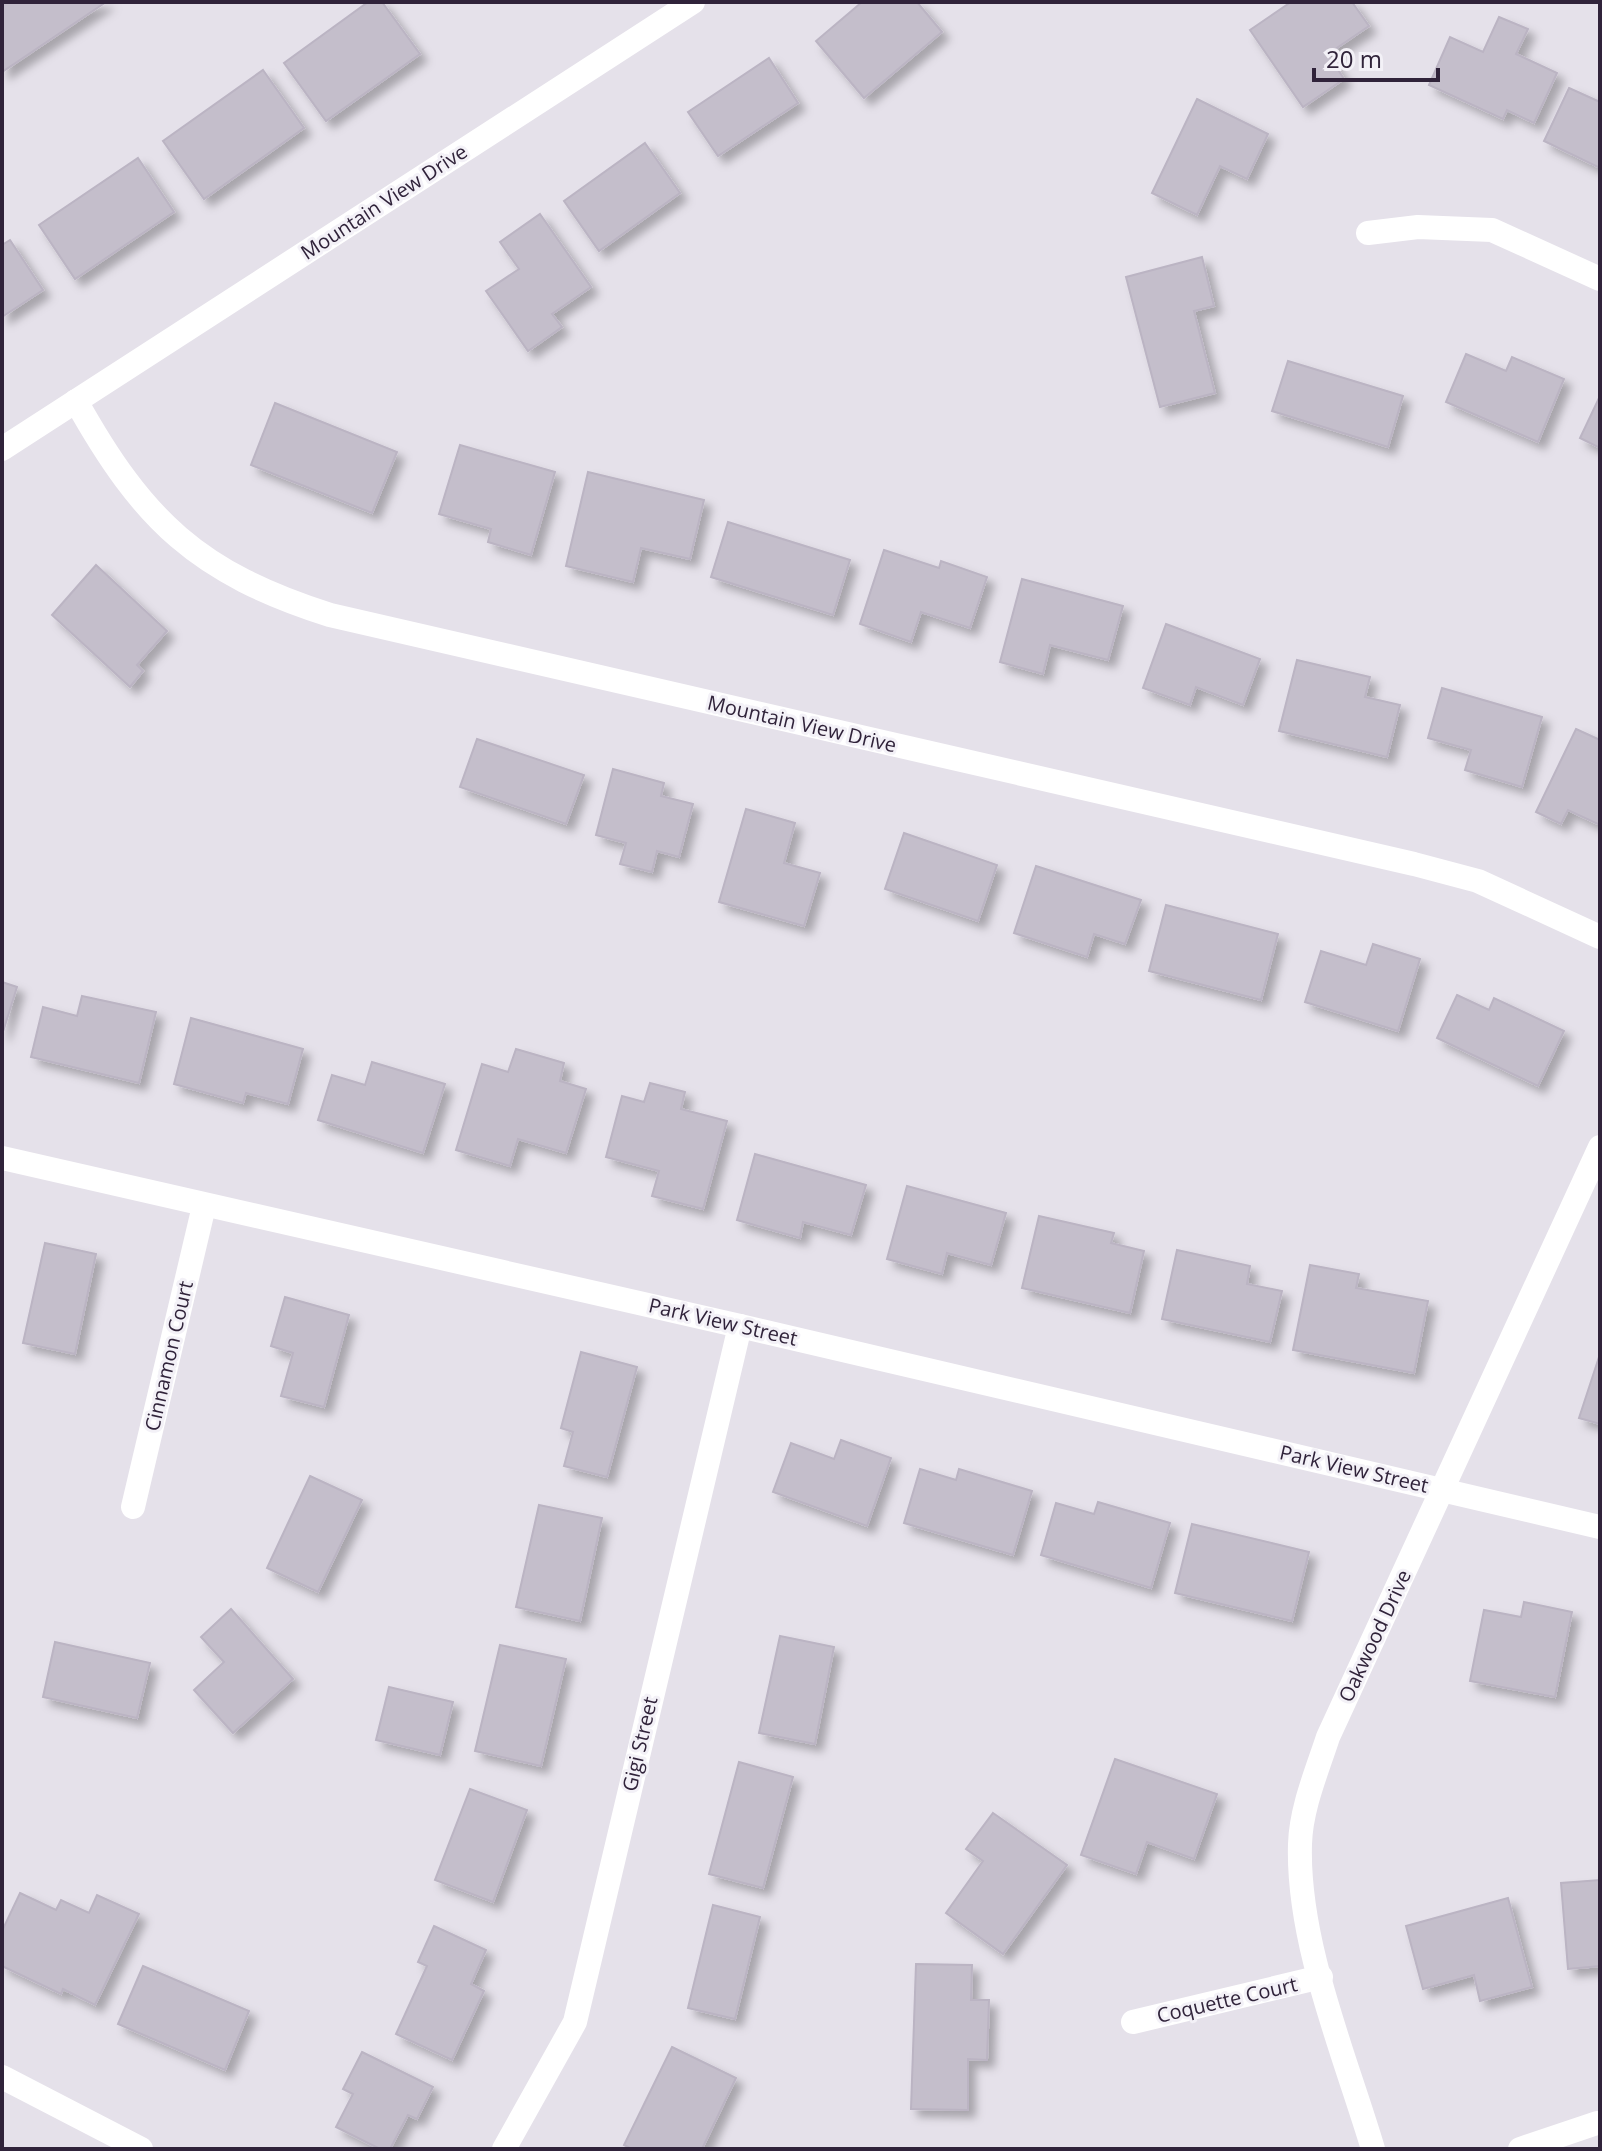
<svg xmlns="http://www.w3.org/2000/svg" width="1602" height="2151" font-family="'Open Sans',sans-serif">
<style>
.building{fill:#c4becb;stroke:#bbb4c3;stroke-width:2;filter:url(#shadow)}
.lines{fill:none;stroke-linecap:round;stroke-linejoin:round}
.street{stroke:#fff;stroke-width:24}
.labels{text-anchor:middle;stroke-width:6;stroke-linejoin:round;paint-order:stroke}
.street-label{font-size:20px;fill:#30233a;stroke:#f3f1f7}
</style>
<defs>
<filter id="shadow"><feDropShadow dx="7" dy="7" stdDeviation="4" flood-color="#0004"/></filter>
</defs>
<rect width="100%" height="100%" fill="#e5e1ea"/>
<g class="building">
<path d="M2,2H106L2,72Z"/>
<path d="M368,2H382L420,54L326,121L284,63Z"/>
<path d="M862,2H917L942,32L864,98L816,41Z"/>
<path d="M1291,2H1352L1369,26L1328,54L1344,79L1303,107L1250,30Z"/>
<path d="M1499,17L1528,29L1516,54L1557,73L1534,123L1507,110L1503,119L1429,85L1450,37L1483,52Z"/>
<path d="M769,58L798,103L718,156L688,112Z"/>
<path d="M263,70L304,128L204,199L163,141Z"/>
<path d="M1569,88L1600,102V168L1544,141Z"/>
<path d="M1197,99L1268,134L1247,179L1220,166L1197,215L1152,193Z"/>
<path d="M645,143L680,193L599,251L564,201Z"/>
<path d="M138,158L174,212L75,279L39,225Z"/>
<path d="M540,214L591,287L552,314L562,327L528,351L486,291L519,269L500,242Z"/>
<path d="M10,240L43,290L2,317V245Z"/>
<path d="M1202,257L1214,306L1194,311L1215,393L1160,407L1126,277Z"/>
<path d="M1466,354L1506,371L1512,357L1564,379L1538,442L1446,402Z"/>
<path d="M1288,361L1403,396L1388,447L1272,411Z"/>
<path d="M1600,396V448L1580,438Z"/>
<path d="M275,403L397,452L372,513L251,465Z"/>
<path d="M460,445L555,472L531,555L488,542L491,529L439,514Z"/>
<path d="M588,472L704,500L690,559L641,548L633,582L566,566Z"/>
<path d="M728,522L850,560L833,615L711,577Z"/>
<path d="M884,550L939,568L941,561L987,577L970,628L921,612L911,642L860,624Z"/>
<path d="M96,565L167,631L137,665L143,671L130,687L52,615Z"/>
<path d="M1022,579L1123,606L1108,660L1050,645L1043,674L1000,662Z"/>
<path d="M1166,624L1260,659L1243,705L1196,687L1190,705L1143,688Z"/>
<path d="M1297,660L1370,677L1365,697L1400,705L1387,757L1279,731Z"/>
<path d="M1442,688L1542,717L1522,787L1465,770L1471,750L1428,738Z"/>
<path d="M1576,729L1600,740V825L1568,810L1561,824L1536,812Z"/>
<path d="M477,739L584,775L566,824L460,787Z"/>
<path d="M613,769L664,783L661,796L693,804L679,857L657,851L652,872L620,864L626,843L596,835Z"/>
<path d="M746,809L795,823L784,863L820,873L804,926L719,902Z"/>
<path d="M904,833L997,865L978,921L885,889Z"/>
<path d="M1036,866L1141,900L1125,944L1094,934L1087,957L1014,933Z"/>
<path d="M1166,905L1278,934L1261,1000L1149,971Z"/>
<path d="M1373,944L1420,959L1398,1031L1305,1002L1321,951L1366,965Z"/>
<path d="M2,982L17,987L2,1035Z"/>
<path d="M1457,995L1489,1010L1494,998L1564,1031L1538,1086L1437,1038Z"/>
<path d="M82,996L156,1012L139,1083L31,1057L43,1007L77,1016Z"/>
<path d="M191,1018L303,1049L288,1104L246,1093L243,1103L174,1084Z"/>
<path d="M516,1049L564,1063L560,1081L586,1089L566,1153L518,1139L510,1166L456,1150L482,1064L508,1072Z"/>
<path d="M372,1062L445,1084L423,1153L318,1120L332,1075L365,1085Z"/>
<path d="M650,1083L685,1092L681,1109L727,1121L703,1209L652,1196L659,1171L606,1157L622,1096L644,1102Z"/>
<path d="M755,1154L866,1185L851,1235L803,1222L800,1238L737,1220Z"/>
<path d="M907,1186L1006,1213L991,1265L947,1253L942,1274L887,1259Z"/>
<path d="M1039,1216L1114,1233L1111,1243L1144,1251L1130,1313L1022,1288Z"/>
<path d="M45,1243L96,1254L75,1354L23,1343Z"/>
<path d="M1177,1250L1250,1266L1247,1284L1282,1291L1270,1342L1162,1319Z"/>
<path d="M1310,1265L1359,1274L1356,1288L1428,1301L1414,1373L1293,1350Z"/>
<path d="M285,1297L349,1315L324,1407L281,1396L293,1353L271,1346Z"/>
<path d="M581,1352L637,1367L607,1477L564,1466L573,1432L561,1428Z"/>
<path d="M1600,1354V1424L1579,1418Z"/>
<path d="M841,1440L891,1458L867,1526L773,1492L791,1443L834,1459Z"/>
<path d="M920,1469L956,1480L959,1469L1032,1491L1013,1555L904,1523Z"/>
<path d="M310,1476L362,1500L318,1592L267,1568Z"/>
<path d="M1098,1502L1170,1523L1151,1588L1041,1555L1056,1503L1094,1514Z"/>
<path d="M539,1505L602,1518L580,1621L516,1607Z"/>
<path d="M1192,1524L1309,1552L1292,1621L1175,1593Z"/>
<path d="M1524,1602L1572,1612L1555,1697L1470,1681L1484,1610L1521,1617Z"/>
<path d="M231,1609L293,1679L233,1733L194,1690L224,1662L201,1637Z"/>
<path d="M780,1636L834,1647L815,1744L759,1733Z"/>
<path d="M55,1642L150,1663L137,1718L43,1697Z"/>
<path d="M500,1645L566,1659L541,1766L475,1751Z"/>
<path d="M389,1687L453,1702L440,1755L376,1740Z"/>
<path d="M1115,1759L1217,1794L1194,1859L1147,1842L1136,1874L1081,1855Z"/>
<path d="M739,1762L793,1777L763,1888L709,1874Z"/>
<path d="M470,1789L527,1810L493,1902L435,1880Z"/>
<path d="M993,1813L1067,1865L1003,1954L946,1913L983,1861L966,1849Z"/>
<path d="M1600,1880V1966L1568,1969L1561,1883Z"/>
<path d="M20,1893L56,1910L61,1900L89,1913L97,1895L139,1914L95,2005L63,1989L61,1994L2,1966V1931Z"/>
<path d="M1508,1898L1532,1987L1480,2001L1474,1975L1423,1989L1406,1926Z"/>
<path d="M713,1905L760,1917L735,2019L688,2008Z"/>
<path d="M434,1926L486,1950L471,1984L484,1991L452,2060L396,2034L427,1966L418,1962Z"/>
<path d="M916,1964L972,1965L971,2000H989L987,2060L968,2059V2110L911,2109Z"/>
<path d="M143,1966L249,2011L225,2070L118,2024Z"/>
<path d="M672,2047L736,2078L702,2149H632L624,2145Z"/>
<path d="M362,2052L433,2087L417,2119L408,2115L390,2149H380L336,2127L353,2094L343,2089Z"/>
</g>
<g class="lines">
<g class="street">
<path d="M1368,233L1418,227L1492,230L1600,279"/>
<path d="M76,401C143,521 198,573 330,615L1414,864L1478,881L1600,937"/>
<path d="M2,449L693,2"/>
<path d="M2,1158L740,1326L1600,1527"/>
<path d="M133,1507L204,1206"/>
<path d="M1133,2022L1321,1977"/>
<path d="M2,2077L141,2149"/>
<path d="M504,2149L575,2022L740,1326"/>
<path d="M1373,2149C1345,2055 1297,1943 1300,1844C1301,1808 1317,1771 1328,1737L1600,1147"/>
<path d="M1520,2149L1597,2123"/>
</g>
</g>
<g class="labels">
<g class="street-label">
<text transform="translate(384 202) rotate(-33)" y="7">Mountain View Drive</text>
<text transform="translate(802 724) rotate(13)" y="7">Mountain View Drive</text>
<text transform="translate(723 1322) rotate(13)" y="7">Park View Street</text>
<text transform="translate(169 1356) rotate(-77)" y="7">Cinnamon Court</text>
<text transform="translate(1354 1469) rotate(13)" y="7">Park View Street</text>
<text transform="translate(1375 1636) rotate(-65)" y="7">Oakwood Drive</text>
<text transform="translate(640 1744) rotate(-77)" y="7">Gigi Street</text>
<text transform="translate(1227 2000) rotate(-13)" y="7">Coquette Court</text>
</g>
</g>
<rect width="1602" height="2151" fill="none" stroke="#30233a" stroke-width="8"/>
<path d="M1314 68v12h124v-12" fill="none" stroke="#30233a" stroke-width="4"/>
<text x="1326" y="68" font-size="24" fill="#30233a" stroke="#f3f1f7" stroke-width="6" paint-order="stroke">20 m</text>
</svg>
